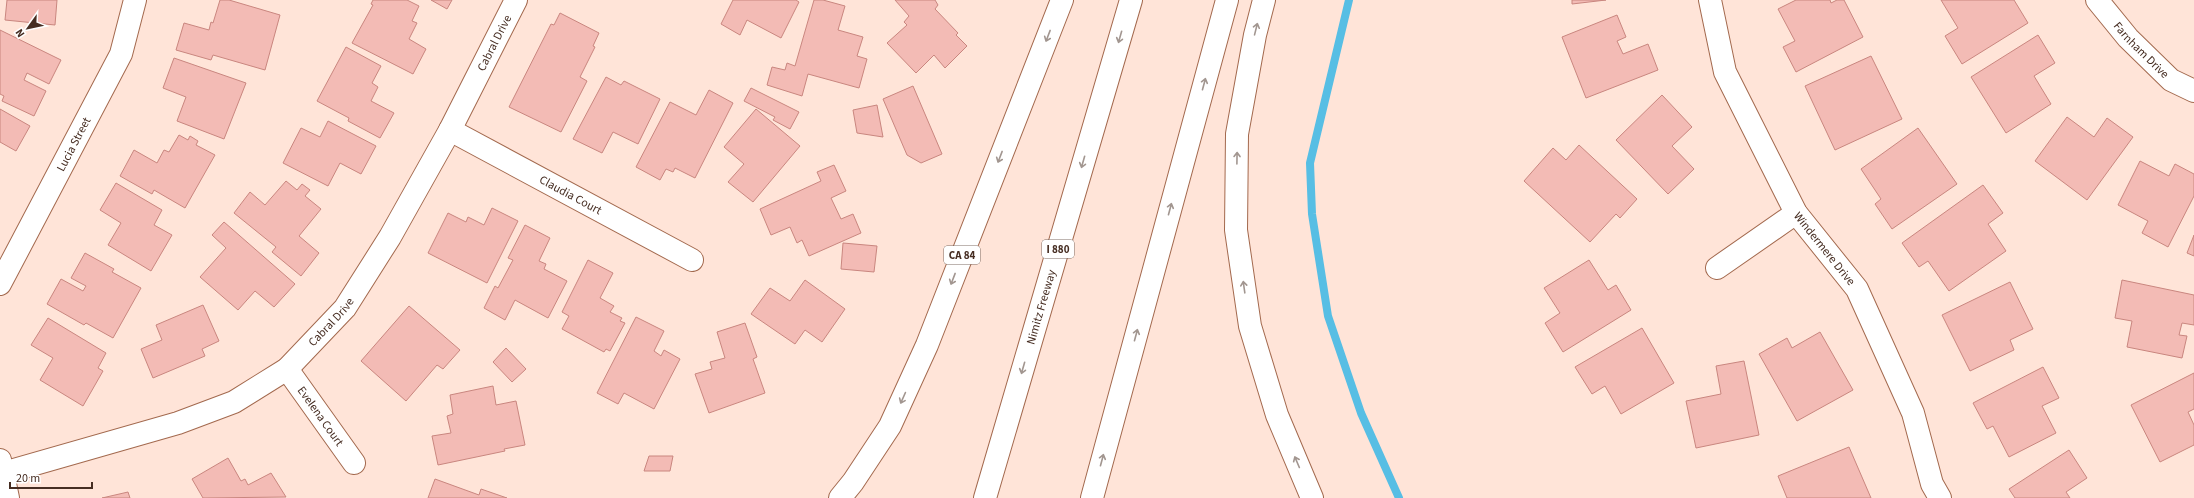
<svg xmlns="http://www.w3.org/2000/svg" width="2194" height="498" font-family="'Source Sans 3',sans-serif">
<style>
.lines{fill:none;stroke-linecap:round;stroke-linejoin:round}
.stream{stroke:#57bee4;stroke-width:8}
.building{fill:#f3bbb5;stroke:#c9867f}
.street-casing{stroke:#a3694e;stroke-width:24}
.highway-casing{stroke:#a3694e;stroke-width:24}
.street{stroke:#fff;stroke-width:22}
.highway{stroke:#fff;stroke-width:22}
.oneway{stroke:#a29690}
.labels{text-anchor:middle;stroke-width:3;stroke-linejoin:round;paint-order:stroke}
.shield{fill:#fff;stroke:#7e6c64;stroke-width:1}
.shield-label{font-size:11px;font-weight:bold;fill:#462d22}
.street-label{font-size:12px;fill:#462d22;stroke:#fff}
</style>
<rect width="100%" height="100%" fill="#ffe4d8"/>
<g class="lines">
<path class="stream" d="M1349,0L1310,163L1312,214L1328,316L1361,413L1399,498"/>
</g>
<g class="building">
<path d="M7,0H57L55,25L5,20Z"/>
<path d="M220,0H229L280,15L265,70L213,55L211,60L176,50L184,23L209,30L211,22L213,23Z"/>
<path d="M373,0H407L419,6L412,21L417,23L409,39L426,49L413,74L352,43L373,5L371,4Z"/>
<path d="M431,0H452L447,9Z"/>
<path d="M733,0H796L799,2L781,38L747,20L740,35L721,24Z"/>
<path d="M814,0H823L845,6L838,30L863,37L857,56L867,59L859,88L808,74L802,96L767,85L772,67L785,70L787,63L795,66Z"/>
<path d="M895,0H935L938,5L935,9L958,33L956,35L967,46L945,68L934,55L916,73L887,43L907,25L904,22L909,16Z"/>
<path d="M1572,0H1606L1572,4Z"/>
<path d="M1796,0H1830L1831,3L1837,0H1844L1863,37L1796,72L1783,47L1795,41L1778,9Z"/>
<path d="M1941,0H2014L2028,23L1962,64L1945,36L1958,28Z"/>
<path d="M560,13L599,33L593,46L595,47L580,77L587,81L561,132L509,107L551,24L554,25Z"/>
<path d="M1617,15L1626,37L1617,41L1623,54L1648,44L1658,70L1586,98L1562,37Z"/>
<path d="M0,30L61,60L49,84L27,73L24,80L46,91L34,116L2,101L4,96L0,94Z"/>
<path d="M2038,35L2055,63L2034,76L2051,104L2006,133L1971,77Z"/>
<path d="M346,47L381,66L372,83L378,87L371,101L394,113L380,138L348,121L349,118L317,101Z"/>
<path d="M1871,56L1902,119L1835,150L1805,86Z"/>
<path d="M174,58L246,83L224,139L177,121L186,97L163,88Z"/>
<path d="M606,77L621,85L624,81L660,99L638,144L613,132L602,153L573,139Z"/>
<path d="M913,86L942,154L921,163L907,155L883,99Z"/>
<path d="M751,88L799,112L790,129L773,120L775,117L744,101Z"/>
<path d="M709,90L733,103L695,178L675,168L673,172L666,169L660,180L636,167L670,102L696,115Z"/>
<path d="M1662,95L1692,127L1672,146L1694,169L1668,194L1616,140Z"/>
<path d="M877,105L883,137L857,133L853,110Z"/>
<path d="M0,109L30,126L16,151L0,142Z"/>
<path d="M756,109L800,146L753,202L728,182L744,164L724,147Z"/>
<path d="M2067,117L2094,137L2107,118L2133,137L2087,200L2035,161Z"/>
<path d="M328,121L376,146L361,174L340,163L328,186L283,163L301,128L320,137Z"/>
<path d="M1918,128L1957,184L1892,229L1875,204L1881,199L1861,169Z"/>
<path d="M179,135L188,140L190,136L198,141L196,145L215,155L185,208L154,190L152,194L120,176L134,150L157,163L164,150L169,152Z"/>
<path d="M1579,145L1637,199L1620,218L1616,214L1590,242L1524,181L1553,148L1566,160Z"/>
<path d="M2140,161L2169,176L2175,164L2194,174V196L2168,247L2142,233L2148,221L2118,205Z"/>
<path d="M834,165L846,191L831,198L841,219L853,214L861,233L809,256L802,240L797,243L790,227L771,235L760,209L821,181L817,172Z"/>
<path d="M286,181L297,190L302,184L310,190L305,196L321,209L299,236L319,253L301,276L272,252L276,247L234,213L250,192L265,205Z"/>
<path d="M116,183L162,210L154,225L172,235L151,271L108,245L121,223L100,210Z"/>
<path d="M1983,185L2003,213L1988,224L2006,251L1949,291L1928,261L1919,267L1902,243Z"/>
<path d="M492,208L518,221L487,283L428,253L448,213L466,222L468,217L484,225Z"/>
<path d="M224,222L295,284L274,307L255,291L238,310L200,277L226,248L212,235Z"/>
<path d="M525,225L550,238L539,261L546,264L544,269L567,281L548,318L515,300L505,320L484,308L495,286L498,288L513,260L508,258Z"/>
<path d="M2194,235V256L2187,253Z"/>
<path d="M843,243L877,246L874,272L841,269Z"/>
<path d="M85,253L114,269L112,272L141,288L113,338L86,323L84,325L47,304L61,279L83,291L86,286L71,278Z"/>
<path d="M588,260L613,273L600,298L614,306L610,312L622,318L620,321L625,323L610,351L606,349L604,352L562,329L569,316L562,312Z"/>
<path d="M1589,260L1608,290L1616,285L1631,310L1563,352L1545,323L1560,313L1544,288Z"/>
<path d="M805,280L845,309L822,342L805,330L795,344L751,314L770,288L790,301Z"/>
<path d="M2122,280L2194,295V325L2182,323L2179,335L2187,336L2182,358L2127,347L2132,321L2115,318Z"/>
<path d="M2010,282L2033,329L2010,340L2014,350L1970,371L1942,315Z"/>
<path d="M203,305L219,341L202,349L205,356L153,378L141,349L162,340L156,325Z"/>
<path d="M409,306L460,350L443,369L437,365L406,401L361,361Z"/>
<path d="M636,317L664,331L654,351L661,356L664,350L680,359L654,409L624,393L618,404L597,393Z"/>
<path d="M48,318L106,353L98,368L103,371L83,406L40,380L53,358L31,345Z"/>
<path d="M745,323L757,357L753,359L765,393L709,413L695,374L712,369L710,362L725,358L717,332Z"/>
<path d="M1642,328L1674,383L1621,414L1605,386L1592,394L1575,367Z"/>
<path d="M1820,332L1853,390L1797,421L1759,354L1787,338L1792,348Z"/>
<path d="M506,348L526,369L512,382L493,362Z"/>
<path d="M1744,361L1759,435L1696,448L1686,401L1721,394L1716,366Z"/>
<path d="M2043,367L2059,398L2042,406L2056,433L2009,457L1993,426L1987,429L1973,403Z"/>
<path d="M2194,373V409L2188,412L2194,425V445L2160,462L2131,405Z"/>
<path d="M493,386L496,405L516,401L525,445L504,449L505,451L438,465L432,436L451,433L447,416L453,414L450,395Z"/>
<path d="M1849,447L1871,498H1787L1778,476Z"/>
<path d="M2069,450L2087,478L2066,492L2070,498H2015L2009,489Z"/>
<path d="M649,456H673L670,471H644Z"/>
<path d="M228,458L241,481L245,479L248,485L271,473L286,497L203,498L192,479Z"/>
<path d="M435,479L479,495L481,489L507,498H428Z"/>
<path d="M128,492L130,498H102Z"/>
</g>
<g class="lines">
<g class="street-casing">
<g id="street">
<path id="s1" d="M1710,0L1725,72L1796,213L1857,289L1913,413L1932,484L1940,498"/>
<path id="s2" d="M2097,0L2128,38L2171,80L2194,91"/>
<path id="s3" d="M450,130L692,260"/>
<path d="M1717,268L1796,213"/>
<path id="s4" d="M0,284L121,54L135,0"/>
<path id="s5" d="M287,369L354,463"/>
<path d="M0,460L8,498"/>
<path id="s6" d="M0,474L178,423L234,402L287,369L345,308L390,237L450,130L516,0"/>
</g>
</g>
<g class="highway-casing">
<g id="highway">
<path d="M1264,0L1255,35L1237,134L1236,230L1250,326L1277,415L1312,498"/>
<path d="M840,498L853,482L890,426L927,345L1062,0"/>
<path id="s7" d="M985,498L1131,0"/>
<path d="M1092,498L1227,0"/>
</g>
</g>
<use href="#street" class="street"/>
<use href="#highway" class="highway"/>
</g>
<defs><path id="oneway-shaft" d="M-6 0H5M1.5-3L5.5 0L1.5 3" fill="none" stroke-width="1.6" stroke-linecap="round" stroke-linejoin="round"/></defs>
<g class="oneway">
<use href="#oneway-shaft" transform="translate(1256 29) rotate(-76)"/>
<use href="#oneway-shaft" transform="translate(1048 36) rotate(111)"/>
<use href="#oneway-shaft" transform="translate(1120 37) rotate(106)"/>
<use href="#oneway-shaft" transform="translate(1204 84) rotate(-75)"/>
<use href="#oneway-shaft" transform="translate(1000 157) rotate(111)"/>
<use href="#oneway-shaft" transform="translate(1237 158) rotate(-89)"/>
<use href="#oneway-shaft" transform="translate(1083 162) rotate(106)"/>
<use href="#oneway-shaft" transform="translate(1170 209) rotate(-75)"/>
<use href="#oneway-shaft" transform="translate(953 279) rotate(111)"/>
<use href="#oneway-shaft" transform="translate(1244 287) rotate(-98)"/>
<use href="#oneway-shaft" transform="translate(1136 335) rotate(-75)"/>
<use href="#oneway-shaft" transform="translate(1023 368) rotate(106)"/>
<use href="#oneway-shaft" transform="translate(903 398) rotate(114)"/>
<use href="#oneway-shaft" transform="translate(1102 460) rotate(-75)"/>
<use href="#oneway-shaft" transform="translate(1297 462) rotate(-113)"/>
</g>
<g class="labels">
<g class="shield">
<rect x="1042" y="240" width="32" height="18" rx="3"/>
<rect x="944" y="246" width="36" height="18" rx="3"/>
</g>
<g class="shield-label">
<text x="1058" y="253">I 880</text>
<text x="962" y="259">CA 84</text>
</g>
<g class="street-label">
<text dy="4" stroke="none"><textPath href="#s6" startOffset="696">Cabral Drive</textPath></text>
<text dy="4" stroke="none"><textPath href="#s2" startOffset="67">Farnham Drive</textPath></text>
<text dy="4" stroke="none"><textPath href="#s4" startOffset="158">Lucia Street</textPath></text>
<text dy="4" stroke="none"><textPath href="#s3" startOffset="137">Claudia Court</textPath></text>
<text dy="4" stroke="none"><textPath href="#s1" startOffset="277">Windermere Drive</textPath></text>
<text dy="4" stroke="none"><textPath href="#s7" startOffset="199">Nimitz Freeway</textPath></text>
<text dy="4" stroke="none"><textPath href="#s6" startOffset="372">Cabral Drive</textPath></text>
<text dy="4" stroke="none"><textPath href="#s5" startOffset="58">Evelena Court</textPath></text>
</g>
</g>
<g transform="translate(28 28) rotate(237)" stroke="#ffffff" stroke-width="3" paint-order="stroke">
<path d="M0-3L7 15L0 10L-7 15Z" fill="#462d22"/>
<text y="-6" font-size="11" font-weight="bold" text-anchor="middle" fill="#462d22">N</text>
</g>
<path d="M10 482v6h82v-6" fill="none" stroke="#462d22" stroke-width="2"/>
<text x="16" y="482" font-size="12" fill="#462d22" stroke="#ffffff" stroke-width="3" paint-order="stroke">20 m</text>
</svg>
